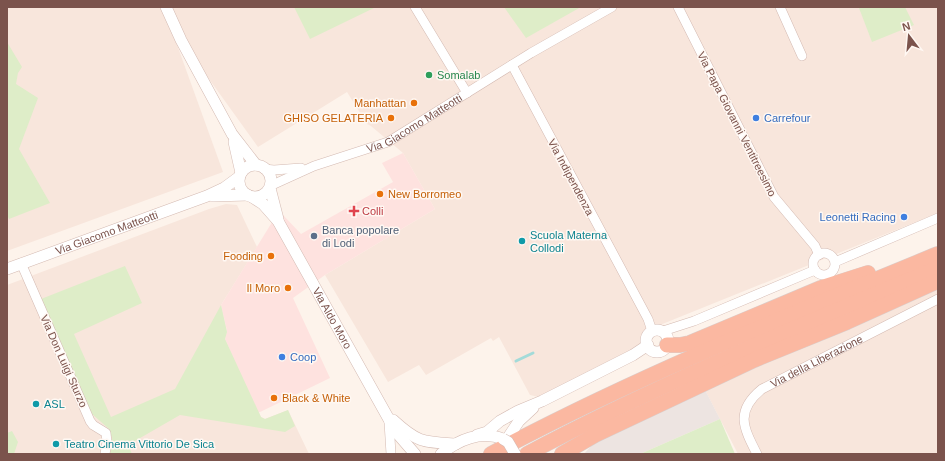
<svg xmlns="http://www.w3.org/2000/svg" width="945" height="461" font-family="Arial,sans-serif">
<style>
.residential{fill:#f8e6dc}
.commercial{fill:#fee2df}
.industrial{fill:#ede4e1}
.green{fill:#deedc8}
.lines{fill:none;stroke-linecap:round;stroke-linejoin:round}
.stream{stroke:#a3dbd9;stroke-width:3}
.minor-casing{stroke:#d4bab2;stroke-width:10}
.tertiary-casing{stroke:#d4bab2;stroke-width:12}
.trunk-casing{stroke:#dacfcd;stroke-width:16}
.minor{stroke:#fff;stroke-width:9}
.tertiary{stroke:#fff;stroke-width:11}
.trunk{stroke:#fbb8a1;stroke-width:15}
.tertiary-bridge-casing{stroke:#d4bab2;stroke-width:12;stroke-linecap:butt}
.tertiary-bridge{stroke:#fff;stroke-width:11}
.leisure-dot{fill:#2e9e5b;stroke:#fff8f3;stroke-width:1.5}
.food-dot{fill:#e8710a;stroke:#fff8f3;stroke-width:1.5}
.shop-dot{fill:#3f7fe0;stroke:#fff8f3;stroke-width:1.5}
.health-dot{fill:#e0444e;stroke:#fff8f3;stroke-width:1.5}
.service-dot{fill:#5c6f8a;stroke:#fff8f3;stroke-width:1.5}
.culture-dot{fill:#0f9aa8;stroke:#fff8f3;stroke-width:1.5}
.labels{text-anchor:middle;stroke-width:3;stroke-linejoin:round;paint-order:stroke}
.leisure-label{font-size:11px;fill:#27864d;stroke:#fff8f3;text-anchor:start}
.food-label{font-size:11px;fill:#c56008;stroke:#fff8f3;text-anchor:end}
.shop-label{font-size:11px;fill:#366cbe;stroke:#fff8f3;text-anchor:start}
.street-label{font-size:11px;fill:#7b534c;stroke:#fff8f3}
.health-label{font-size:11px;fill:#be3a42;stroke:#fff8f3;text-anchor:start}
.service-label{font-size:11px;fill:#4e5e75;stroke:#fff8f3;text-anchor:start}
.culture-label{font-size:11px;fill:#0d838f;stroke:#fff8f3;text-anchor:start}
</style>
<rect width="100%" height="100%" fill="#fdf3eb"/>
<g class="residential">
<path d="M7,7H160L176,42L223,172L7,251Z"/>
<path d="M166,7H938V213L645,331L642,344L539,397L530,395L499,337L493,341L491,338L426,375L419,365L388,382L325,275L435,209L403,153L371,126L367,124L347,92L258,147L181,40Z"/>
<path d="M226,204L237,205L257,247L221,305L227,332L225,339L261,417L265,419L288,410L309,454H7V285L209,209Z"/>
<path d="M938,285V454H738L704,388Z"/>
</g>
<path class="commercial" d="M403,153L435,209L325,275L293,298L330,378L258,413L225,339L227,331L221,305L274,219L283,215L301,234L393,182L382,163Z"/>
<path class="industrial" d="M704,388L720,419L640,454H584L599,437Z"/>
<g class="green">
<path d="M294,7H376L310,39Z"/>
<path d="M504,7H581L526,38Z"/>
<path d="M861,7H905L914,25L872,42L859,8Z"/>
<path d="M7,42L22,67L18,73L16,84L38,98L19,149L50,203L9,219L7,215Z"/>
<path d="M125,266L142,303L74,334L111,417L175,389L221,305L227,332L225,339L261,417L265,419L288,410L295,426L285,432L180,415L128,445L132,454H110L112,438L109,429L92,414L41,299Z"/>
<path d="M720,419L735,454H640Z"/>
<path d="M12,431L18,442L14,454H7V433Z"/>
</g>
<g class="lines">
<path class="stream" d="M516,361L533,353"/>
<g class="minor-casing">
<g id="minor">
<path d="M415,7L467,93"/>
<path d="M678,7L774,197L815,246L819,255"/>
<path d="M780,7L802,56"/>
<path d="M512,65L648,319L652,331"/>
<path d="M264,169L274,170L301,168"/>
<path id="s1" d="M270,186L314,166L388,142L531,53L612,7"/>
<circle cx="824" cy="264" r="11"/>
<path d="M835,262L938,218"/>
<path d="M21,263L90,421L93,425L106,433L107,442L105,454"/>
<path d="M663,331L694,321L815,270"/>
<path d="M389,422L391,454"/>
<path id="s2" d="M757,454C743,427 735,411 762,389L938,299"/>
</g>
</g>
<g class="tertiary-casing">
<g id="tertiary">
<path d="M166,7L181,40L232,134L256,165"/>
<path d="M234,142L241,173"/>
<circle cx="255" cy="181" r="16"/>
<path d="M270,188L278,219"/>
<path d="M213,196L248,195"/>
<path id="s3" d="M252,197L263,204L278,221L396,432L415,454"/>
<path id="s4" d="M7,269L207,196L224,188L239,177"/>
<circle cx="657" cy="341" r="11"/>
<path d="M393,420C418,443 423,442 456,444"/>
<path d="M477,435L487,432L500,421L518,411L542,401L633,355L648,345"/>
<path d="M509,436L519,421L533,408"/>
<path d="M441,454C458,440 481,430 503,439"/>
</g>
</g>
<g class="trunk-casing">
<g id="trunk">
<path d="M667,345H680L690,343L821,288L868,273"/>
<path d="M491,454C635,377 787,316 938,254"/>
<path d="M527,454C660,383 800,326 938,268"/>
<path d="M562,454L595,435L754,360L847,322L938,281"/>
</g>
</g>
<use href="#minor" class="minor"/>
<use href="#tertiary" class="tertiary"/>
<use href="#trunk" class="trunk"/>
<g class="tertiary-bridge-casing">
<path id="tertiary-bridge" d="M503,439L508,442L515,454"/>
</g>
<use href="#tertiary-bridge" class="tertiary-bridge"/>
</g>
<circle class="leisure-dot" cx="429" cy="75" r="4"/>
<g class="food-dot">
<circle cx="414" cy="103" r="4"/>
<circle cx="391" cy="118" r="4"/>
<circle cx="380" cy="194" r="4"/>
<circle cx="271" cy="256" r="4"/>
<circle cx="288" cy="288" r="4"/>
<circle cx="274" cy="398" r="4"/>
</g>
<g class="shop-dot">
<circle cx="756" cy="118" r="4"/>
<circle cx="904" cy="217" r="4"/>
<circle cx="282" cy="357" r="4"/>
</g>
<path class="health-dot" d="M352 205h4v4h4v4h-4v4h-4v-4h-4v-4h4z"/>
<circle class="service-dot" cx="314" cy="236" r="4"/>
<g class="culture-dot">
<circle cx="522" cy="241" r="4"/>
<circle cx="36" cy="404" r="4"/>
<circle cx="56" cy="444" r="4"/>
</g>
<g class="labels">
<g class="leisure-label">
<text x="437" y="79">Somalab</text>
</g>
<g class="food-label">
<text x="406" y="107">Manhattan</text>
<text x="383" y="122">GHISO GELATERIA</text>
<text x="388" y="198" text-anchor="start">New Borromeo</text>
<text x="263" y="260">Fooding</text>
<text x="280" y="292">Il Moro</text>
<text x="282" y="402" text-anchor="start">Black &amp; White</text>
</g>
<g class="shop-label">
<text x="764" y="122">Carrefour</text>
<text x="896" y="221" text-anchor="end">Leonetti Racing</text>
<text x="290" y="361">Coop</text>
</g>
<g class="street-label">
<text dy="4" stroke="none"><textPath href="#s1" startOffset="158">Via Giacomo Matteotti</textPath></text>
<text transform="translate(737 124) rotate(63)" y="4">Via Papa Giovanni Ventitreesimo</text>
<text transform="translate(571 177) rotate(62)" y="4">Via Indipendenza</text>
<text dy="4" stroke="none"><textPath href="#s4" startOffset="106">Via Giacomo Matteotti</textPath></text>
<text dy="4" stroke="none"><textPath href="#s3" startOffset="147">Via Aldo Moro</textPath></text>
<text dy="4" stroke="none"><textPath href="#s2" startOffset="135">Via della Liberazione</textPath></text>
<text transform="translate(64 361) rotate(66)" y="4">Via Don Luigi Sturzo</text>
</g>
<g class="health-label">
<text x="362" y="215">Colli</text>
</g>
<g class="service-label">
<text x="322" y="234">Banca popolare<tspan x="322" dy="13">di Lodi</tspan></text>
</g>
<g class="culture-label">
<text x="530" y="239">Scuola Materna<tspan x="530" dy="13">Collodi</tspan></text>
<text x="44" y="408">ASL</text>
<text x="64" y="448">Teatro Cinema Vittorio De Sica</text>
</g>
</g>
<rect width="945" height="461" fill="none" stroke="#7b534c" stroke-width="16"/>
<g transform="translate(909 36) rotate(344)" stroke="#fff8f3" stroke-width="3" paint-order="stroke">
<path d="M0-3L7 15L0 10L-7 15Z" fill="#7b534c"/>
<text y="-6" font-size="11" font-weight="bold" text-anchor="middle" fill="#7b534c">N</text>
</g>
</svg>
